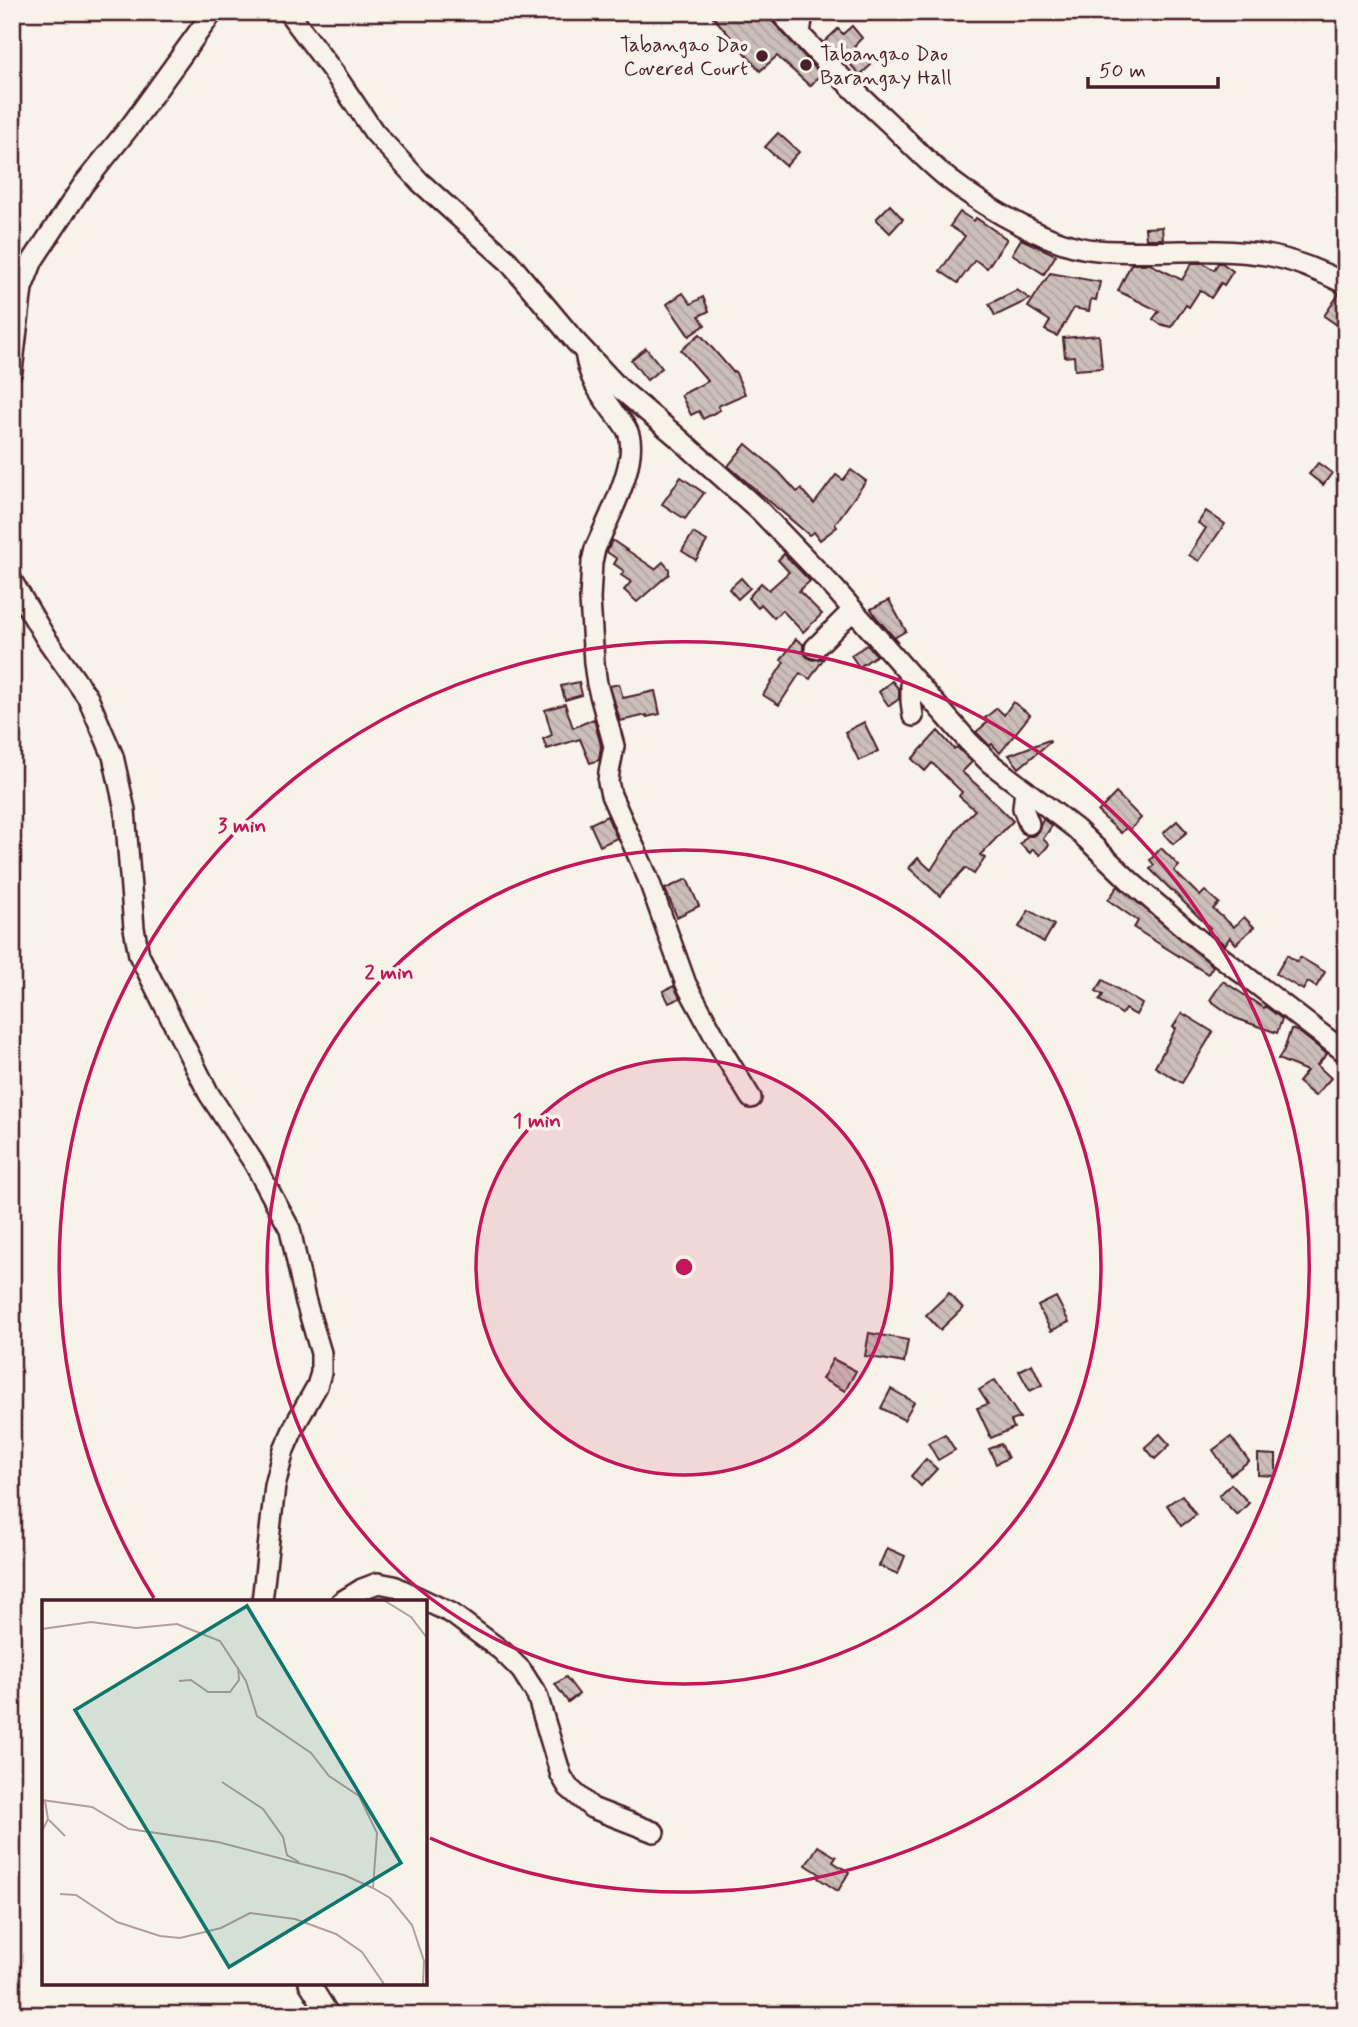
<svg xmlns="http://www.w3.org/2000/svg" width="1358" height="2027" font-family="Mynerve,sans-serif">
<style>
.building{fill:url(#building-back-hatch);stroke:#4a1f2b;stroke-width:2}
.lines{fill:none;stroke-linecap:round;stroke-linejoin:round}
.minor-casing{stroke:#4a1f2b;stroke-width:24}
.minor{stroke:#f7f3e8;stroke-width:19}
.ring{fill:none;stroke:#c2185b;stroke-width:3.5}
.poi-dot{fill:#4a1f2b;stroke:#f7f3e8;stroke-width:2.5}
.labels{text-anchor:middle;stroke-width:7;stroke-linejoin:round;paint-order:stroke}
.poi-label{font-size:21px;fill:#4a1f2b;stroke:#f7f3e8;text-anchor:end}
.inset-road{fill:none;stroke:#b29e9c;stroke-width:2}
.view{fill:#0f766e;fill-opacity:0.15;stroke:#0f766e;stroke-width:3.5}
.inset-edge{fill:none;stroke:#4a1f2b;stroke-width:3.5}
.centre{fill:#c2185b;stroke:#f7f3e8;stroke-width:3.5}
.ring-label{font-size:21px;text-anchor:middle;font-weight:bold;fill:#c2185b;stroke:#f7f3e8;stroke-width:7;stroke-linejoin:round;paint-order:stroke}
</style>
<defs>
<pattern id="building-back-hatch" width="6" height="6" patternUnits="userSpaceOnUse" patternTransform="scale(1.75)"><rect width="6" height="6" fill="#ccbfb9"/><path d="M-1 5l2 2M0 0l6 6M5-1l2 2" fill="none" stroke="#b1a49f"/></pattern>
</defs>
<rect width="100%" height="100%" fill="#f7f3e8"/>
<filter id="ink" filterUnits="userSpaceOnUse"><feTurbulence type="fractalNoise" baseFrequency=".0143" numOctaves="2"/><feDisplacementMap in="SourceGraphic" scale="14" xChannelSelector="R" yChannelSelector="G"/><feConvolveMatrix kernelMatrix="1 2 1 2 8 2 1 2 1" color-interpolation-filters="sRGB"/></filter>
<g filter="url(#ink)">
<g class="building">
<path d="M709,12H768L771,20L821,74L810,86L777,56L760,71Z"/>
<path d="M852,26L862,38L854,46L871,65L860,75L840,53L838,56L824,42L838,29L843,34Z"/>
<path d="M778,133L799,152L786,166L765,147Z"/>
<path d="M890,205L903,219L890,233L876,219Z"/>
<path d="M960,212L974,221L976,218L1007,239L987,268L975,260L958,283L940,271L965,236L950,226Z"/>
<path d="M1162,227L1163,239H1146L1145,228Z"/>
<path d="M1021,239L1056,255L1044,274L1012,254Z"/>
<path d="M1192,263H1203L1214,270L1218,263H1222L1233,271L1224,285L1221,283L1211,298L1200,290L1189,307L1186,305L1171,327L1160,324L1153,319L1159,311L1118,291L1131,264H1150L1182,280Z"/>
<path d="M1050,273L1100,282L1096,300L1091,299L1089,311L1074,308L1057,336L1045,330L1050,321L1028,307Z"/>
<path d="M1017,290L1030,299L995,316L989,304Z"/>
<path d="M683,293L691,304L703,297L709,311L699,316L705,325L689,336L667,304Z"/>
<path d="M1339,294L1346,296V331L1324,316Z"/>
<path d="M700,334L733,372L735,371L745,394L718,406L720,410L703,419L699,411L691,415L681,395L708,381L681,350Z"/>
<path d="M1099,335L1102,368L1075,370L1074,356L1065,357L1063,338Z"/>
<path d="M646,348L662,368L647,380L631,360Z"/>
<path d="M746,444L779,472L797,492L801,489L814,504L836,475L843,480L851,470L866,481L835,524L837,527L820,540L814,532L809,535L728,466Z"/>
<path d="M1318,463L1332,473L1323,485L1309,474Z"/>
<path d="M681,477L704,493L685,519L662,504Z"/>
<path d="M1206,511L1225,524L1199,561L1189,555L1206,528L1198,523Z"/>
<path d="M693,533L707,541L696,560L682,551Z"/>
<path d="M612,540L655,569L663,562L669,569V574L637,602L624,590L631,582L621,575L624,571L614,564L617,559L607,552Z"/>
<path d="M784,554L810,581L799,591L822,614L803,632L782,610L774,618L761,604L758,608L748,598L761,583L769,590L789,572L778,560Z"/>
<path d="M741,578L750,588L738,599L729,589Z"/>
<path d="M889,600L906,631L894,638L898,642L876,617L871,609Z"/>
<path d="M796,639L803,644V652L807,657L813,660L824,658L810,679L800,673L779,705L763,695L784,662L781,660Z"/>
<path d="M867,645L877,655L859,667L851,655Z"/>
<path d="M892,681L899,689V699L889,706L879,692Z"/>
<path d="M579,682L582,695L565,700L561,686Z"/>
<path d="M619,684L623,698L655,691L660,714L647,717V715L620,721L610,686Z"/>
<path d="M1013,702L1030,715L1000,753L992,744L990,746L976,732L988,722L985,718L997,708L1004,715Z"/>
<path d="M565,704L573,728L594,719L601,746L599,760L590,763L580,739L547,749L543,739L552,735L545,710Z"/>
<path d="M864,722L878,751L859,761L845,732Z"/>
<path d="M938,731L954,749L957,747L972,762L962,772L978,786L1013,821L980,855L985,858L974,874L965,868L940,896L909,868L918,858L931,870L960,825L975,810L959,796L962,792L932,763L925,771L912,759Z"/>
<path d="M1049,740L1050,742L1019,768L1009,755Z"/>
<path d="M1116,793L1141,818L1130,830L1127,827L1121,833L1098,812Z"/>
<path d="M607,816L617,838L600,846L590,824Z"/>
<path d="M1043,819L1052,826L1043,839L1049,845L1040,855L1033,849L1030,853L1020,844L1027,836H1033L1038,832Z"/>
<path d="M1177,821L1187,832L1173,844L1163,833Z"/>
<path d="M1161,848L1179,866L1174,871L1200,896L1205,891L1219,903L1213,909L1234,927L1244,917L1254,927L1236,944L1230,937L1225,945L1208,931L1210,928L1150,869L1154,865L1150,860Z"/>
<path d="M687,879L699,906L677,917L665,889Z"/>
<path d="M1118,886L1213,966L1208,974L1134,928L1138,921L1108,900Z"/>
<path d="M1029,910L1054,925L1044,942L1019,927Z"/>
<path d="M1287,955L1297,962L1300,957L1325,972L1316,987L1308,982L1303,990L1276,974Z"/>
<path d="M1103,980L1142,1004L1136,1015L1125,1009L1122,1014L1099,1000L1103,995L1096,991Z"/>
<path d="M1223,981L1264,1008L1265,1006L1282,1019L1277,1033L1235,1018L1210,1000Z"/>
<path d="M674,986L680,998L669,1003L663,991Z"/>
<path d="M1182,1013L1213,1032L1182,1083L1155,1067L1176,1028L1173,1027Z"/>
<path d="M1291,1029L1299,1032L1327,1054L1317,1065L1331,1078L1315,1096L1298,1082L1307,1071L1278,1059L1284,1050Z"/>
<path d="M949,1293L963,1308L940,1330L926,1315Z"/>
<path d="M1056,1297L1069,1322L1051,1331L1038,1306Z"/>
<path d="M869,1333L908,1340L904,1363L865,1356Z"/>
<path d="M833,1359L856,1371L845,1391L822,1379Z"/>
<path d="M1032,1364L1042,1385L1030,1391L1019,1371Z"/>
<path d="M995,1380L1020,1418L1011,1421L1014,1428L991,1438L977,1408L988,1404L979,1390Z"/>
<path d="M891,1389L914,1402L904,1420L881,1408Z"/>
<path d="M945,1434L955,1450L938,1460L928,1443Z"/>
<path d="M1160,1434L1170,1445L1155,1459L1145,1447Z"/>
<path d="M1231,1437L1249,1461L1230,1475L1213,1450Z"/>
<path d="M1001,1444L1008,1458L996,1464L989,1449Z"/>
<path d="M1258,1454L1276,1455V1476L1258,1475Z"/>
<path d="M926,1459L937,1469L921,1486L911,1476Z"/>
<path d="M1231,1484L1249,1503L1237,1515L1219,1496Z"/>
<path d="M1182,1495L1196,1515L1181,1526L1167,1505Z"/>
<path d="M887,1548L905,1556L898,1574L879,1566Z"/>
<path d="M566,1677L579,1694L568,1702L555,1684Z"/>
<path d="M818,1846L836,1857L833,1862L849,1872L838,1891L818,1878L820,1874L806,1865Z"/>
</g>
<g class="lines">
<g class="minor-casing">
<g id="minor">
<path d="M288,12L334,73L374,132L420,182L508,261L575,341L618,387L675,435L760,511L834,588L968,741L990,763L1076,829L1132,883L1200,941L1346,1053"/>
<path d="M780,12C814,51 850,87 888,122C908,141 928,163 950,180C986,208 1051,247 1097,250C1153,255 1211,246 1266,255C1291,259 1323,272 1346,284"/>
<path d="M800,34L803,12"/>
<path d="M585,352C589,380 599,392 615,414C620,419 625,425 628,432C640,460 607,521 595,549L592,562L590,599L594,663L597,684L614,746L609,772L608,782L611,795L648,878L686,984L727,1059L751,1098"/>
<path d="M12,371L22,288L33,260L83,185L132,124L213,12"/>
<path d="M12,581L45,637L88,698L113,756L125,810L134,928L139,955L209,1094L254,1163L290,1229L305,1299L321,1353V1373L317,1386L296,1423L284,1450L275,1486L262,1602"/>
<path d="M815,648L853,610"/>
<path d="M911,677V701L913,716"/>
<path d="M1025,790L1023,808L1029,824"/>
<path d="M341,1602L362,1589L378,1583L394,1586L451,1613L502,1651L521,1670L537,1695L561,1775L568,1787L592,1808L654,1832"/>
<path d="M309,1983L329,2015"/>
</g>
</g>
<use href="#minor" class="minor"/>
</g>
</g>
<circle cx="684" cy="1267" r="208" fill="#c2185b" fill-opacity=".12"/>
<g class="ring">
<circle cx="684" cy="1267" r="208"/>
<circle cx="684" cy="1267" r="417"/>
<path d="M154 1598A625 625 0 1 1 430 1838"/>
</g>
<g class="poi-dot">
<circle cx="762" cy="56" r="7"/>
<circle cx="806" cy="65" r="7"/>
</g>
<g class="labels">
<g class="poi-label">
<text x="748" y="51">Tabangao Dao<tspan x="748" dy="24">Covered Court</tspan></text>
<text x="820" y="60" text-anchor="start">Tabangao Dao<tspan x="820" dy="24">Barangay Hall</tspan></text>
</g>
</g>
<g transform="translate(42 1600)">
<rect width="385" height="385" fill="#f7f3e8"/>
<path class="inset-road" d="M343,1L369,17L385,38M0,29L49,22L94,28L135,24L178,41L204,81L215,116L269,153L287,176L317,196L335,233L331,288L348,298L370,325L382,361L381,384M137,81L149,80L166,92H188L197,80L196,67M180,182L221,209L241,237L245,255L257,262M0,200L50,207L87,229L176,242L302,275L331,288M7,220L23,236M0,231L6,219L3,201M18,294L34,295L75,322L118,336L138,338L179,328L208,313L253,319L294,334L320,352L342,384"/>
<path class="view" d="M205,6L359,263L187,367L33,110Z"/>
<rect width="385" height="385" class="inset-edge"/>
</g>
<circle cx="684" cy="1267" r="10" class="centre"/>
<g class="ring-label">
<text x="242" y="832">3 min</text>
<text x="389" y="979">2 min</text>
<text x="537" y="1127">1 min</text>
</g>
<rect width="1358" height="2027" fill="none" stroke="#f7f3e8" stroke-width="42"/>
<rect x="21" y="21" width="1316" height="1985" fill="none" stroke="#4a1f2b" stroke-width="2.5" filter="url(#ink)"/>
<path d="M1088 77v10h130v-10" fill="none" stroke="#4a1f2b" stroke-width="3.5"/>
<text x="1099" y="77" font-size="21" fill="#4a1f2b" stroke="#f7f3e8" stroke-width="5" paint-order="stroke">50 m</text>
</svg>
